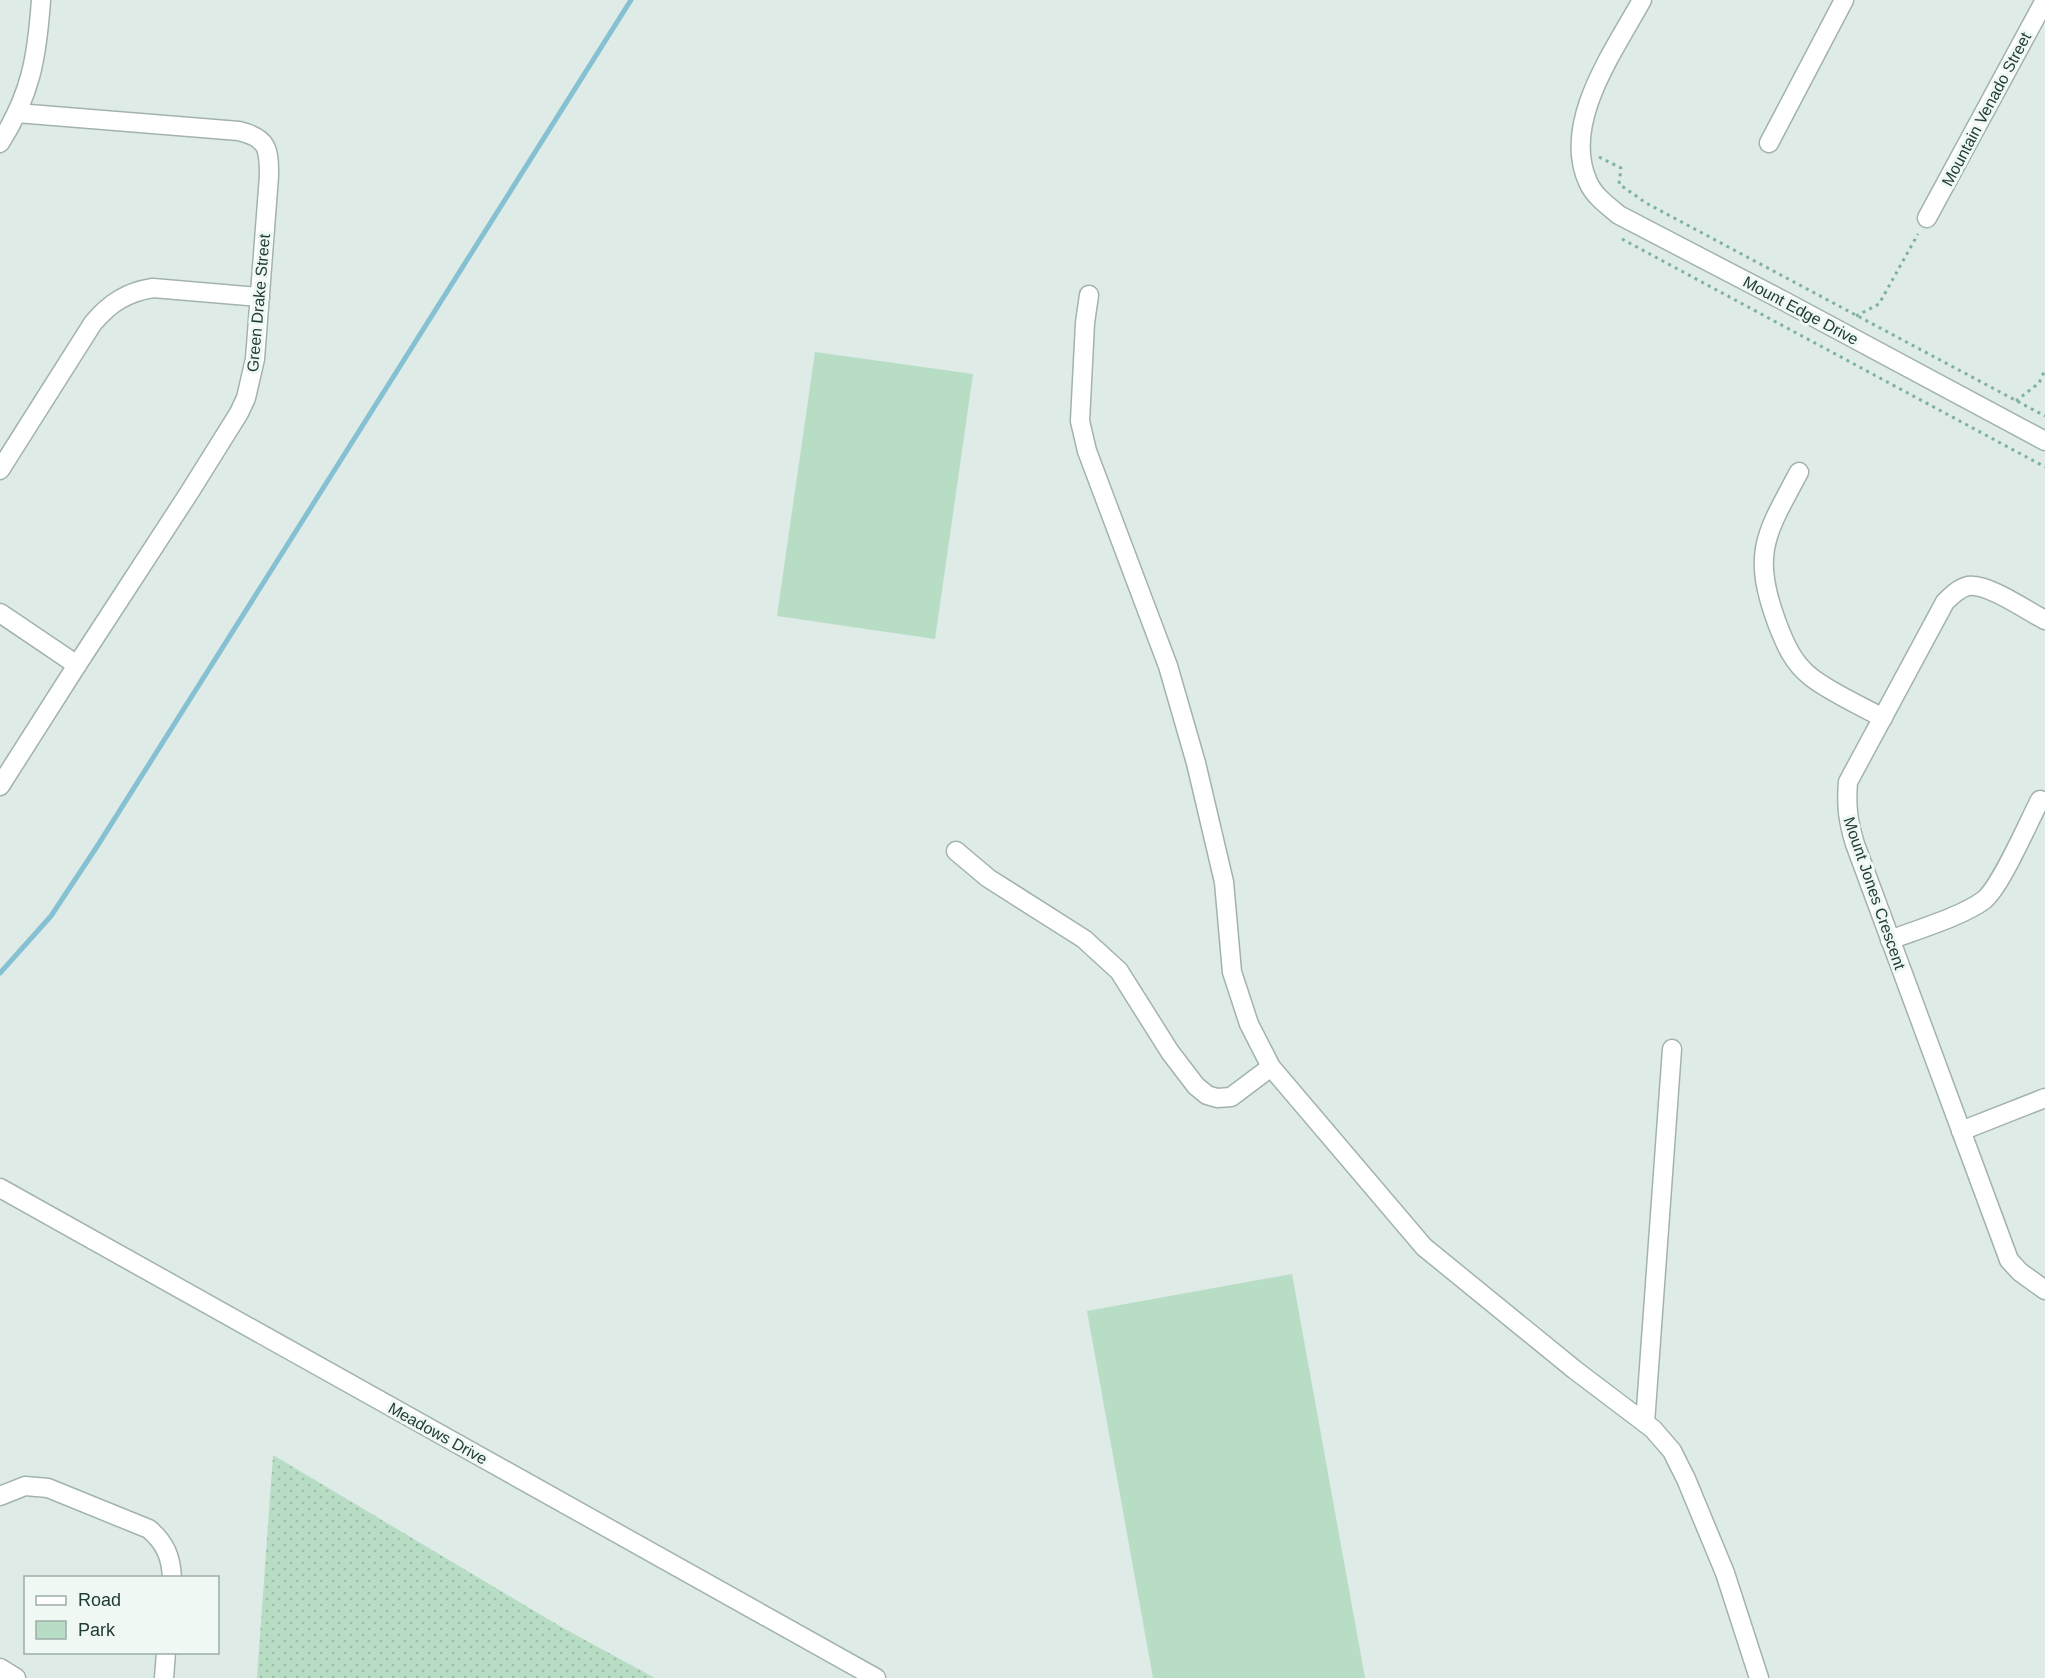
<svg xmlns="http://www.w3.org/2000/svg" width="2045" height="1678" font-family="Arial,sans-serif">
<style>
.green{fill:url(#green-dots)}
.pitch{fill:#b7ddc5}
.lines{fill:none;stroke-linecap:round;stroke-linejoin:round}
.stream{stroke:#85c0d3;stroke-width:5}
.minor-casing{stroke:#a2b3af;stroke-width:21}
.path{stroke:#7fb0a5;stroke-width:3;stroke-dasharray:3 4.5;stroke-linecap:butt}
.minor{stroke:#fff;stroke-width:18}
.labels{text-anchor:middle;stroke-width:6;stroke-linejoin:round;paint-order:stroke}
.street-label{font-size:16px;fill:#203c37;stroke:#f0f8f4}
</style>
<defs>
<pattern id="green-dots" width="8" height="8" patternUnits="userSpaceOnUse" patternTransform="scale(1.5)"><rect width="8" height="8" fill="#b7ddc5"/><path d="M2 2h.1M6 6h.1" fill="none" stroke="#9dbfaa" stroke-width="1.8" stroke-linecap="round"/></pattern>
</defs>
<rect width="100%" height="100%" fill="#dfebe7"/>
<path class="green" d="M273,1455L563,1628L655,1678H257Z"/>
<g class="pitch">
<path d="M815,352L973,374L935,639L777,616Z"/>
<path d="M1292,1274L1365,1678H1153L1087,1311Z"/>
</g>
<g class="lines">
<path class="stream" d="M0,973L51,916L98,845L631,0"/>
<g class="minor-casing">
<g id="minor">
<path d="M1642,0C1614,51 1561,123 1588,182C1594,196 1608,206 1619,215L1784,301L2045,441"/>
<path d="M0,143C31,94 37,57 41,0"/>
<path d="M1769,143L1844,0"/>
<path d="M1927,218L2045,0"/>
<path d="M1089,295L1085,323L1080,421L1087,451L1168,666L1196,763L1224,882L1232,972L1249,1024L1271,1067L1424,1247L1575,1370L1653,1429L1672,1451L1686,1479L1725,1573L1759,1678"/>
<path d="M0,470L93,323C110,303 127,292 153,288L260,297"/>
<path d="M1799,472C1766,534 1751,552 1777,623C1785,644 1793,663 1811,677C1830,692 1861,706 1883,718"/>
<path d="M0,613L77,665"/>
<path d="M2045,620C2027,611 1988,583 1968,586C1959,588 1951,596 1945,602L1848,782C1846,806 1848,821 1855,844L2009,1260L2020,1272L2045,1290"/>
<path d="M0,786L77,665L189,493L239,413L246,398L255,359L269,176C269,149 268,138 239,131L17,113"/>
<path d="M956,851L988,878L1084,939L1119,971L1170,1052L1196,1086L1207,1095L1217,1098L1231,1097L1271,1067"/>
<path d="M1890,940C1916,930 1963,916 1984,900C2001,886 2028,823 2040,800"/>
<path d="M1961,1131L2045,1098"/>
<path d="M0,1188L876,1678"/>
<path d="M1645,1423L1672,1049"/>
<path d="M0,1496L25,1486L48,1488L149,1529C165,1543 171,1556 172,1578"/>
<path d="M0,1668L16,1678"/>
<path d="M164,1678L166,1652"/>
</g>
</g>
<g class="path">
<path d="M1599,157L1621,168L1619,184L1646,203L2045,416"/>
<path d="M1622,239L2045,467"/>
<path d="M1856,316L1879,304L1918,234"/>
<path d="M2016,401L2039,383L2045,370"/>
</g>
<use href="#minor" class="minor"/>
</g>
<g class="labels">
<g class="street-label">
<text transform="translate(1986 109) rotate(-62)" y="6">Mountain Venado Street</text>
<text transform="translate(258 303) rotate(-85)" y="6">Green Drake Street</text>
<text transform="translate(1801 310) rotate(28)" y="6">Mount Edge Drive</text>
<text transform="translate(1875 893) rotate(71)" y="6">Mount Jones Crescent</text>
<text transform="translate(438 1433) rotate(29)" y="6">Meadows Drive</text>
</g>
</g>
<rect x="24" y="1576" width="195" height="78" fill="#f0f8f4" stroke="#9dada8" stroke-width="1.5"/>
<rect x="36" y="1596" width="30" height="9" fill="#ffffff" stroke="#9dada8" stroke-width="1.5"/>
<text x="78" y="1606" font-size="18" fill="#203c37">Road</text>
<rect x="36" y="1621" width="30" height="18" fill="#b7ddc5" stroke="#9dada8" stroke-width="1.5"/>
<text x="78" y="1636" font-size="18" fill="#203c37">Park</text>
</svg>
